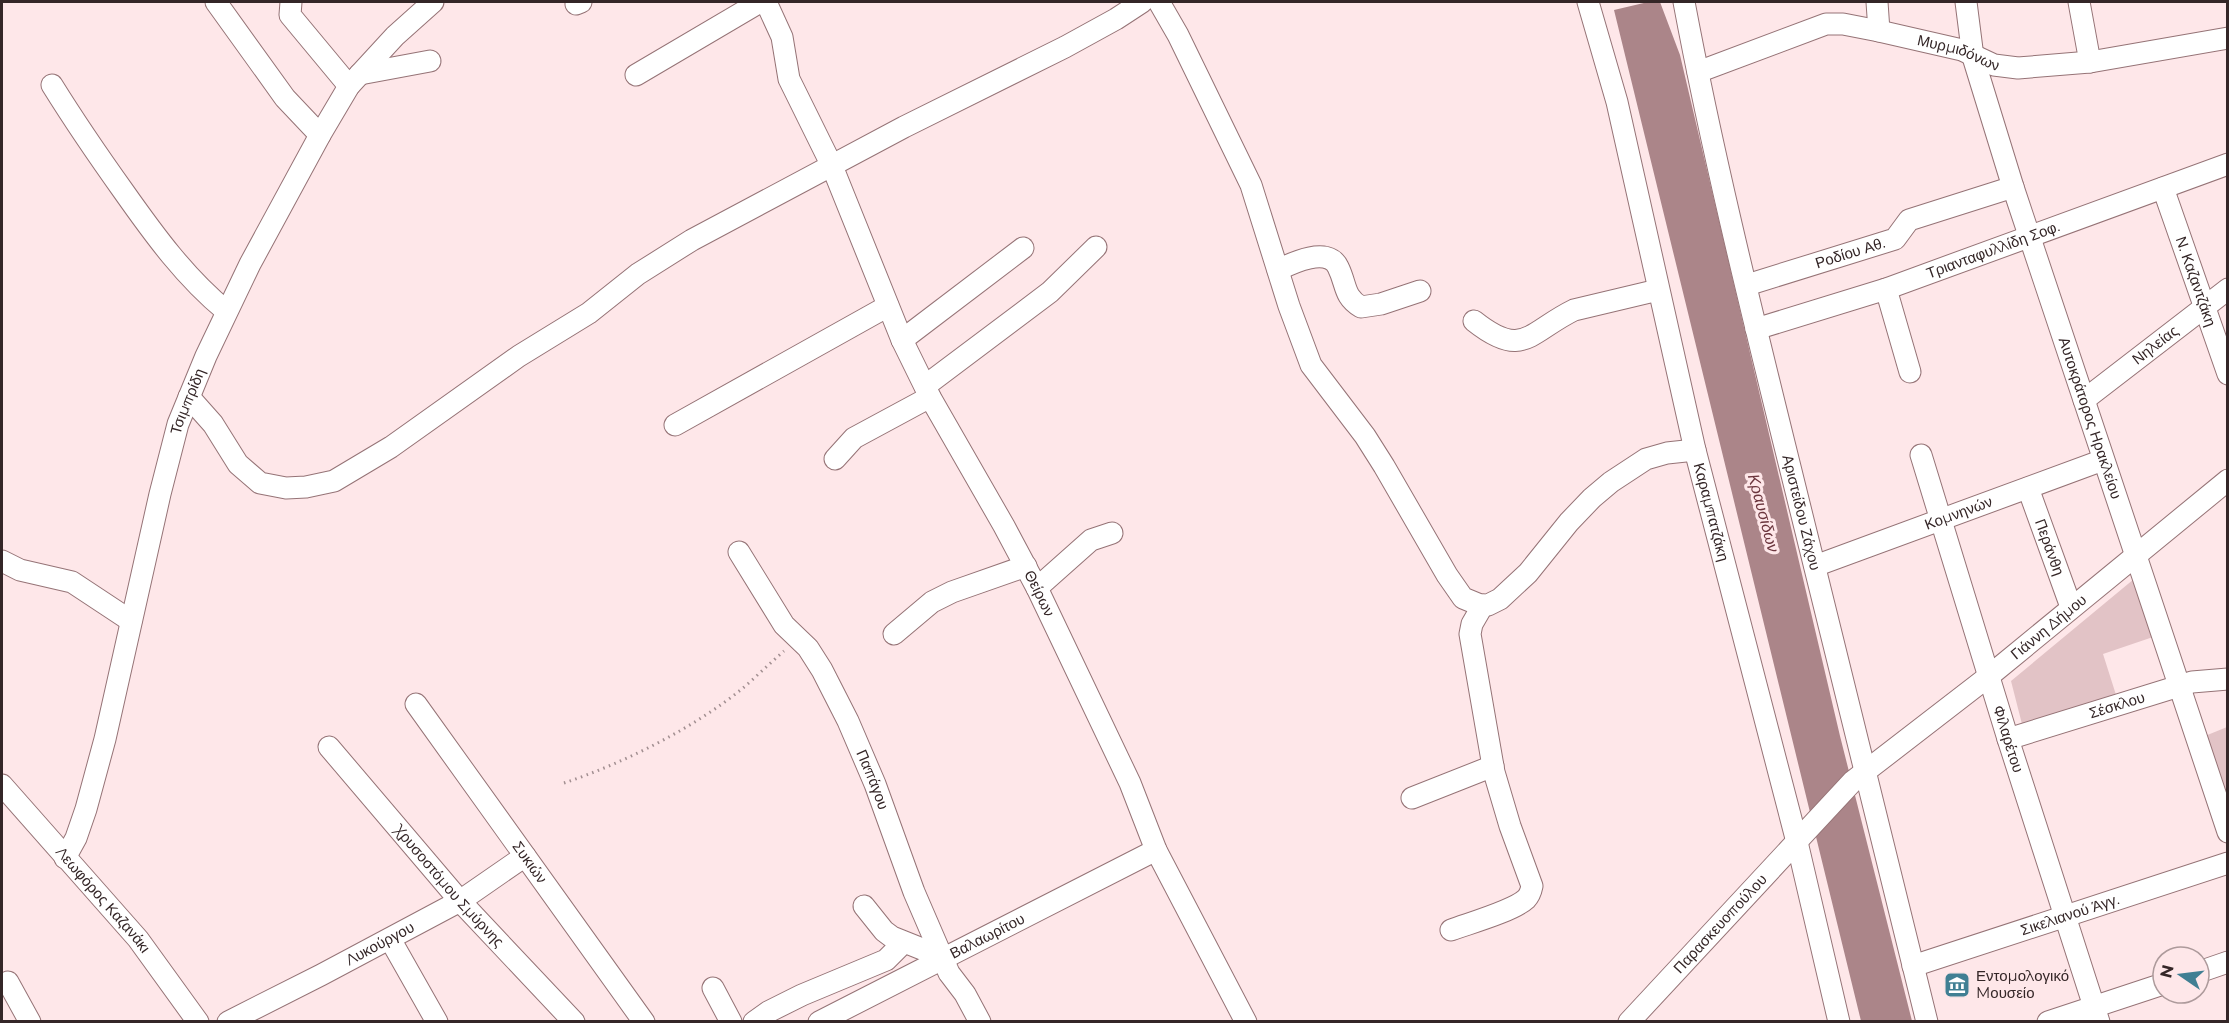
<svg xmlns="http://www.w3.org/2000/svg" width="2229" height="1023" font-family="Montserrat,sans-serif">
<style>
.green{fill:#e2c3c6}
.water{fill:#ab8589}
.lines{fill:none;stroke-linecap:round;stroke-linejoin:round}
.minor-casing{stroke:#957376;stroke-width:23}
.path{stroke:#a28f91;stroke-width:3;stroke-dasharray:1.5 4.5;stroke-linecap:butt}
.minor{stroke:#fff;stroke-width:21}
.labels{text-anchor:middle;stroke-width:6;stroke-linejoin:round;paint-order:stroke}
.street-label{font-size:15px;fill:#342627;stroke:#fee7e9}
.poi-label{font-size:15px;fill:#342627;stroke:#fee7e9;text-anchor:start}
.water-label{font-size:16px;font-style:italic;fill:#6c363e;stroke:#fee7e9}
</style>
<rect width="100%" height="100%" fill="#fee7e9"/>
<g class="green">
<path d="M2134,579L2153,637L2103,654L2117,698L2023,728L2011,681Z"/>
<path d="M2227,727V801L2205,736Z"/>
</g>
<path class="water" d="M1648,2H1660L1680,55L1840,736L1912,1021H1861L1614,10Z"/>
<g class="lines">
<g class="minor-casing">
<g id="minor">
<path d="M216,2L285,98L320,135"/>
<path d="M291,2L290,15L349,86"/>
<path id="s1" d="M766,2L782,37L789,79L832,166L902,340L930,397L1004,526L1037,588L1130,783L1156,850L1246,1022"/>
<path d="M1159,2L1178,35L1251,185L1289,306L1311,365L1365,436L1384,466L1447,575L1463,598L1480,605H1488L1500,599L1528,573L1569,522L1592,498L1611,482L1646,459L1667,453L1695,450"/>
<path id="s2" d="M1588,2L1617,102L1695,450L1797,842L1839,1022"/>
<path id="s3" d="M1684,2C1714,162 1754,321 1793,479C1838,660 1882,841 1927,1022"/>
<path d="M1877,2L1879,31"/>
<path id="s4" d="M1966,2L1973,57L2013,187L2228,832"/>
<path d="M2079,2L2090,62"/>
<path d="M576,4L581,2"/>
<path id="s5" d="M1698,72L1826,24H1843L1879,31L1962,50L1994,65L2018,68L2090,62L2228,38"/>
<path d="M360,74L430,61"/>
<path d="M636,75L760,2"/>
<path d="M52,85C75,122 99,157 124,192C155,236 185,277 226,311"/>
<path id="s6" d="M2163,188L2228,374"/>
<path d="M1278,270C1292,263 1328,246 1338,267C1347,285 1343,296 1361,307L1381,304L1420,291"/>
<path id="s7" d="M1747,285L1895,239L1909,220L2013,187"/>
<path d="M1886,289L1910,372"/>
<path d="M1474,321C1523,360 1529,332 1574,310L1658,290"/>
<path id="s8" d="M1756,329L1886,289L2228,164"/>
<path d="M902,340L1023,248"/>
<path d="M925,386L1050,292L1096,247"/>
<path d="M189,397L213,424L238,464L260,483L286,488L306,487L334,481L391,447L519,356L589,313L638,274L692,240L904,127L1065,47L1116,19L1142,2"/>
<path id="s9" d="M2084,400L2228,289"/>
<path d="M675,425L888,306"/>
<path id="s10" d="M1921,455L2008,739L2099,1022"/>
<path d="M835,459L854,438L930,397"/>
<path id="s11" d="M2028,488L2071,607"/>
<path id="s12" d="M739,552L784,625L808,648L822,670L848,721L875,784L914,892L949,973L965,994L980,1022"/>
<path d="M2,561L20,570L72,582L131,621"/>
<path id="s13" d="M1815,566L2103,460"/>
<path d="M1037,588L1091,540L1112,533"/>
<path d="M894,634L932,602L952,592L1026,566"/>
<path id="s14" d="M416,704L644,1022"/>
<path id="s15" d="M2008,739L2192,682L2228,679"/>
<path id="s16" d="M329,747L460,901L574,1022"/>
<path id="s17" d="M2,785L138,939L198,1022"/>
<path d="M1412,798L1493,766"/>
<path id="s18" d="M65,858L76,838L86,809L105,739L160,494L178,424L206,356L250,264L320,135L349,86L395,36L433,2"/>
<path d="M864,906L884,931L892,937L942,957"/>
<path d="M1451,930C1470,923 1513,911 1526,899C1530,895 1531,891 1532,886L1510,826L1494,772L1470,634L1472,624L1483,605"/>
<path d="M390,939L437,1022"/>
<path id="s19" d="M1913,966L2228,863"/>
<path d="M2199,972L2228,962"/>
<path d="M8,982L30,1022"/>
<path d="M713,988L731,1022"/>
<path id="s20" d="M228,1022L321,975L460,901L525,856"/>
<path d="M754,1022L768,1012L802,995L886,960L903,943"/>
<path id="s21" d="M819,1022L1156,850"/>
<path id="s22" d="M1629,1022L1853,781L1989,676L2228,480"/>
<path d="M2048,1022L2163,984"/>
</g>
</g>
<path class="path" d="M564,783C624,763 694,728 743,688C757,676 770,663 784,651"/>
<use href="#minor" class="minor"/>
</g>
<defs>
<g id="museum-square" transform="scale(1.35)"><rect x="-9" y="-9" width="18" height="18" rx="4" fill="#407f93" stroke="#fee7e9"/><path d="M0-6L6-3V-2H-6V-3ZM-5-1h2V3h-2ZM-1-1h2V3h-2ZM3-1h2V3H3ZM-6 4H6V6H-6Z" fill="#fff"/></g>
</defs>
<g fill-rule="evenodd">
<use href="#museum-square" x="1957" y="985"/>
</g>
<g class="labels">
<g class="street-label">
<text dy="5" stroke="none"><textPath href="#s5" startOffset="273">Μυρμιδόνων</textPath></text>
<text dy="5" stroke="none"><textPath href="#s8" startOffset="250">Τριανταφυλλίδη Σοφ.</textPath></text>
<text dy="5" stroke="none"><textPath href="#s7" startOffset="108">Ροδίου Αθ.</textPath></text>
<text dy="5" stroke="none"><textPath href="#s6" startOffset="99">Ν. Καζαντζάκη</textPath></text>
<text dy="5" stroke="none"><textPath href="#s9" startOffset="90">Νηλείας</textPath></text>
<text dy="5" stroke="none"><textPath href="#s18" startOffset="474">Τσιμπρίδη</textPath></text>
<text dy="5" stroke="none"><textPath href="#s4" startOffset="435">Αυτοκράτορος Ηρακλείου</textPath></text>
<text dy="5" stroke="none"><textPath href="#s2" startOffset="525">Καραμπατζάκη</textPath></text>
<text dy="5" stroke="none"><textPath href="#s3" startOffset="524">Αριστείδου Ζάχου</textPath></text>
<text dy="5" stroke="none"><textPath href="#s13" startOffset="153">Κομνηνών</textPath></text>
<text dy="5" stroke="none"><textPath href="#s11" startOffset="63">Περάνθη</textPath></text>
<text dy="5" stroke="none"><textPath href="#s1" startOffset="654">Θείρων</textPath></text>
<text dy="5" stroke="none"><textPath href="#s22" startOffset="578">Γιάννη Δήμου</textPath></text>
<text dy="5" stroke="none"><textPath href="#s15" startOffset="114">Σέσκλου</textPath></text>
<text dy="5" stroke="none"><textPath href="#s10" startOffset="297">Φιλαρέτου</textPath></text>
<text dy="5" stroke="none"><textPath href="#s12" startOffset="266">Παπάγου</textPath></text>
<text dy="5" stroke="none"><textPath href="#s14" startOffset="195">Συκιών</textPath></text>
<text dy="5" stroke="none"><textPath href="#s16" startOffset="184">Χρυσοστόμου Σμύρνης</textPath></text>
<text dy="5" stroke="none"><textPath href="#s17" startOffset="153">Λεωφόρος Καζανάκι</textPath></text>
<text dy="5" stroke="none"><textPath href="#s19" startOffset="165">Σικελιανού Άγγ.</textPath></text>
<text dy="5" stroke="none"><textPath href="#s22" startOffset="134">Παρασκευοπούλου</textPath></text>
<text dy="5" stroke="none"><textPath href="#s21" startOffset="189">Βαλαωρίτου</textPath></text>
<text dy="5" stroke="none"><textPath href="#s20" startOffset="171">Λυκούργου</textPath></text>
</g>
<g class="poi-label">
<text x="1976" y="981">Εντομολογικό<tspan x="1976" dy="17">Mουσείο</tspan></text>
</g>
<g class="water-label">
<text transform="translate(1764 513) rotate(75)" y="6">Κραυσίδων</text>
</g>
</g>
<rect width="2229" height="1023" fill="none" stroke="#342627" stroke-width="6"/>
<g transform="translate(2181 975) rotate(284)"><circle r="28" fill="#fee7e9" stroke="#ad9a9b" stroke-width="1.5"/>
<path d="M0-4.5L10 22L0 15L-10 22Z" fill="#407f93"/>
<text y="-9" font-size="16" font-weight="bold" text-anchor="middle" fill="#342627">N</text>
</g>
</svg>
